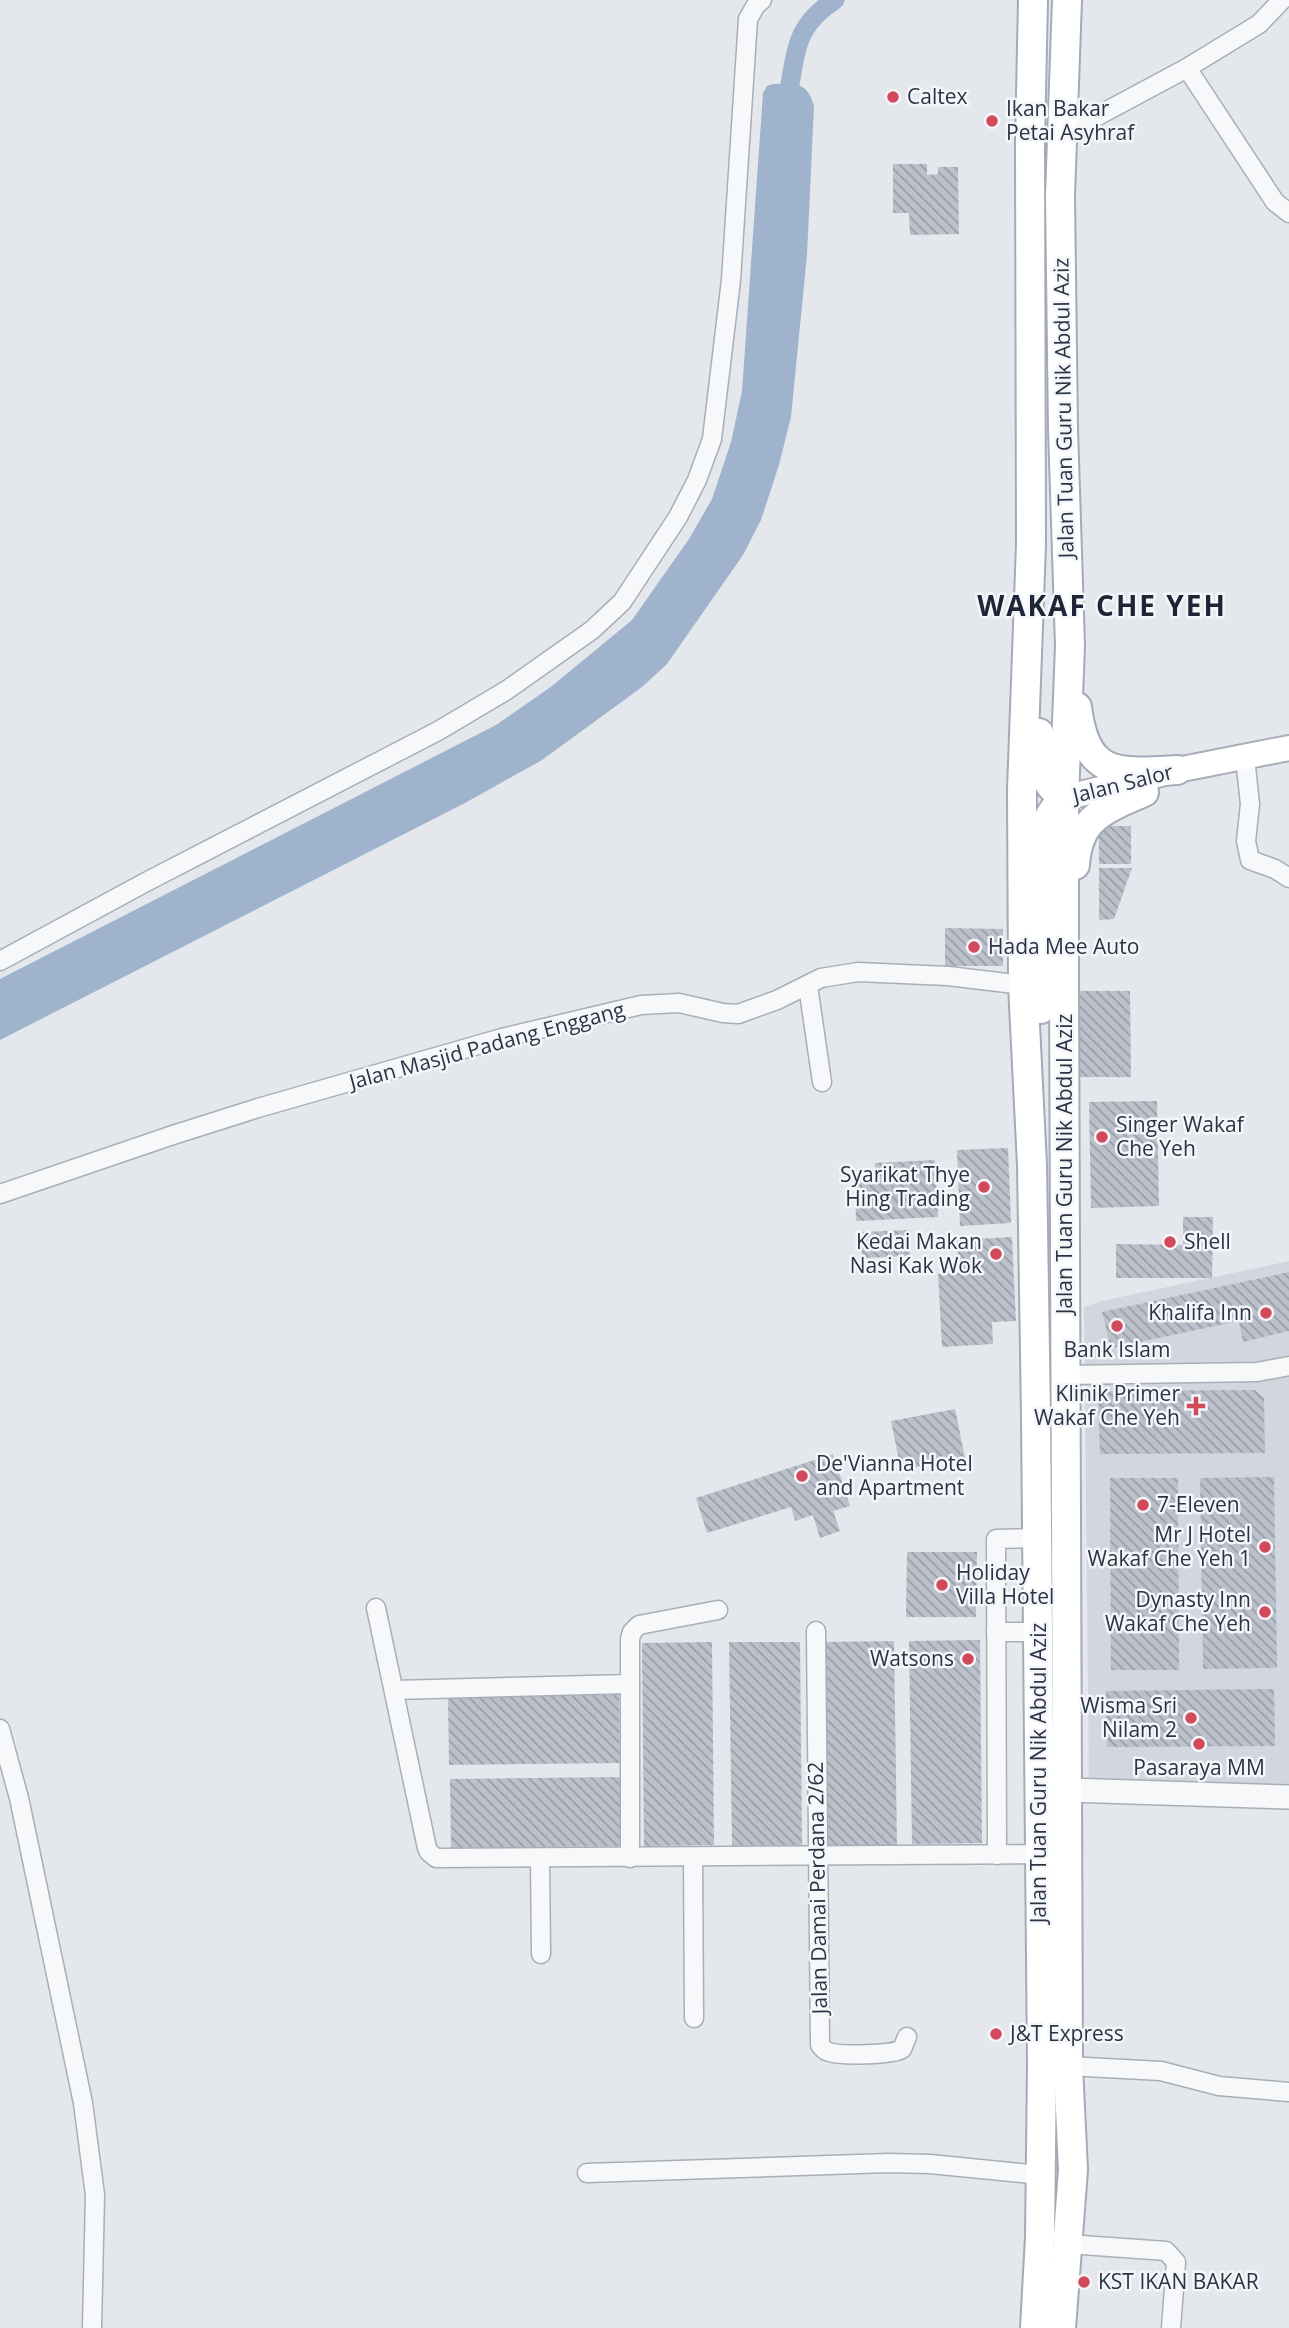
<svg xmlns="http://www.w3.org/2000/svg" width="1289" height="2328" font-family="'Open Sans',sans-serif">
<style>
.built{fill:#d2d6de}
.water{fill:#9fb4cc}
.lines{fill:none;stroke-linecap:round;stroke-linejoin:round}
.canal{stroke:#9fb4cc;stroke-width:19}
.building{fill:url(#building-back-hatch)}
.minor-casing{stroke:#a9aeb7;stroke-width:21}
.tertiary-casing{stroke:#a9aeb7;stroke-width:26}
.secondary-casing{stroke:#a9aeb7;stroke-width:28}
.primary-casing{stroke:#a3abb8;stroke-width:32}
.minor{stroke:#f7f8fa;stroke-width:18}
.tertiary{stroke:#f7f8fa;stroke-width:23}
.secondary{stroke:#fff;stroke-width:24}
.primary{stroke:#fff;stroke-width:28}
.poi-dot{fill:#d1495b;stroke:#f4f6f9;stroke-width:2.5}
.labels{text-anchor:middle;stroke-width:5;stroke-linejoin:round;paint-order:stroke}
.poi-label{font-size:21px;fill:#2b3445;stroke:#f4f6f9;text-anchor:start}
.street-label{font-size:21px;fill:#2b3445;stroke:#f4f6f9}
.district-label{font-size:28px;font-weight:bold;letter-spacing:2px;fill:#1d2536;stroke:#f4f6f9}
</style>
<defs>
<pattern id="building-back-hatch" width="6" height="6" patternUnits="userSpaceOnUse" patternTransform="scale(1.75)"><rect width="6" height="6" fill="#bbc0ca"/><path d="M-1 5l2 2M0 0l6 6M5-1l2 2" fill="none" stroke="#989da6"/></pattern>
</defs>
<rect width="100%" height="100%" fill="#e4e7ec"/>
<path class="built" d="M1289,1261V1797L1089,1792L1084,1307L1102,1301Z"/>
<path class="water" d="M773,84C796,83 807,82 814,106L807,255L791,417L779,465L761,520L743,555L667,664L642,687L542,760L465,803L0,1040V979L496,725L552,686L632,620L689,539L712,499L731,442L742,391L763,93L767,86Z"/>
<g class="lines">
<path class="canal" d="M790,84C797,44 799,23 835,0"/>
</g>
<g class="building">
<path d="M893,164H927V175L938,174V167H958L959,234L910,235L909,213H893Z"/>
<rect x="1099" y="826" width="32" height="38"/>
<path d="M1099,868H1132L1114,919L1099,920Z"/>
<path d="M945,928L1003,929V966H945Z"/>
<path d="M1077,991H1130L1131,1077H1077Z"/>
<path d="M1157,1101L1159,1206L1091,1208L1089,1102Z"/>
<path d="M1008,1148L1011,1223L960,1226L957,1150Z"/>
<path d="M935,1160L938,1217L856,1221L855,1183L876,1182L875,1163Z"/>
<path d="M1183,1217H1213L1212,1278H1116V1244L1183,1245Z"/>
<path d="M909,1230L910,1256L862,1258L861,1232Z"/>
<path d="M1012,1237L1016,1321L992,1322L993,1344L942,1347L938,1274L959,1273L957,1240Z"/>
<path d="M1289,1272V1331L1243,1342L1239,1321L1111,1348L1102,1312Z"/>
<path d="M1255,1390L1264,1398L1265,1453L1100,1454L1098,1398L1111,1391Z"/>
<path d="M955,1409L965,1458L901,1470L891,1421Z"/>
<path d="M833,1454L850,1506L833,1511L840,1531L820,1538L813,1515L795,1521L791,1507L707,1533L696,1498Z"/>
<path d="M1274,1477L1277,1668L1203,1669L1200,1478Z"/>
<path d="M1110,1478H1178L1179,1670H1111Z"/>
<path d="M907,1552H977L976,1617H906Z"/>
<path d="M980,1640L982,1843L912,1844L909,1641Z"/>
<path d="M894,1641L897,1845L826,1846L824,1642Z"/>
<path d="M712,1642L714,1845L644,1846L642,1643Z"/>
<path d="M729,1642H800L802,1845L732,1846Z"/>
<path d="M1274,1689L1275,1746L1107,1747L1106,1691Z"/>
<path d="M619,1693L620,1763L449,1765L448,1696Z"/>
<path d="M621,1777L622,1846L451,1848L450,1779Z"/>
</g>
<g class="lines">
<g class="minor-casing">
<g id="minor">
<path d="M1187,68L1275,202L1289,213"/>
<path d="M1062,135L1187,68L1259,24L1282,0"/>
<path d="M1245,758L1250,804L1246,841L1250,860L1275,869L1289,878"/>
<path d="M0,961L146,882L438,731L507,690L592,630L622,602L678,517L697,480L712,439L731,280L748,19L756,5L762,0"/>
<path d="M808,986L822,1082"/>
<path d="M0,1194L173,1135L258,1108L502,1038L641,1005L679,1003L723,1013L738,1014L777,1000L821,978L858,972L948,976L1023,985"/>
<path d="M1066,1375L1257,1372L1289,1366"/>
<path d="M376,1608L427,1848L429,1852L436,1858L1040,1854"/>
<path d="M816,1631L820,2045C824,2049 823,2050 829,2052C840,2056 893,2055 902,2049L907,2037"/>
<path d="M996,1632H1038"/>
<path d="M630,1684V1858"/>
<path d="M394,1690L630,1684V1639L632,1632L639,1625L718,1610"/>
<path d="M0,1729L19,1798L83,2103L95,2195L92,2328"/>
<path d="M997,1855L996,1539L1037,1538"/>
<path d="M693,1857L694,2018"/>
<path d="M540,1858L541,1954"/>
<path d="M1068,2066L1161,2071L1219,2086L1289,2092"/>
<path d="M587,2173L889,2163L930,2164L1041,2175"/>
<path d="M1068,2244L1166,2251L1176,2262L1171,2328"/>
</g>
</g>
<g class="tertiary-casing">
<path id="tertiary" d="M1068,1790L1289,1797"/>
</g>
<g class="secondary-casing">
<path id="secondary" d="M1064,798L1177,770L1289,748"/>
</g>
<g class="primary-casing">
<g id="primary">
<path d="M1033,0L1030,140L1031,544L1022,790L1023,985L1032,1165L1036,1417L1042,2065L1040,2237L1035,2328"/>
<path d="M1077,707C1086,778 1117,773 1177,770"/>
<path d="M1039,733C1041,762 1038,780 1064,798"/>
<path d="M1075,865C1078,817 1104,810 1144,792"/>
<path d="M1041,1009L1043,961L1042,841C1045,822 1050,812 1064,798"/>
<path d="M1061,2328L1073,2170L1068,2066L1064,977V798L1070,646L1063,429L1060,196L1067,0"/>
</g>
</g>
<use href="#minor" class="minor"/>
<use href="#tertiary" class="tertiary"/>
<use href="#secondary" class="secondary"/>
<use href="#primary" class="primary"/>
</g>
<g class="poi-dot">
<circle cx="893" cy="97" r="7"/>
<circle cx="992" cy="121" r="7"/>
<circle cx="974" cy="947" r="7"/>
<circle cx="1102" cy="1137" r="7"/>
<circle cx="984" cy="1187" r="7"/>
<circle cx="1170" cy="1242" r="7"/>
<circle cx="996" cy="1254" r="7"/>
<circle cx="1266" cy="1313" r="7"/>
<circle cx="1117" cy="1326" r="7"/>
<path d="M1192.5 1395.5h7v7h7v7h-7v7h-7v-7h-7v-7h7z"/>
<circle cx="802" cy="1476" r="7"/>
<circle cx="1143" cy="1505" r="7"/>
<circle cx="1265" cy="1547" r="7"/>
<circle cx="942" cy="1585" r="7"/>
<circle cx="1265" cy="1612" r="7"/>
<circle cx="968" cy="1659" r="7"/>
<circle cx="1191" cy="1718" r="7"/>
<circle cx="1199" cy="1744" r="7"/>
<circle cx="996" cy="2034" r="7"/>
<circle cx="1084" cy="2282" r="7"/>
</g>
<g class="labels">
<g class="poi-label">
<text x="907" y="104">Caltex</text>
<text x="1006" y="116">Ikan Bakar<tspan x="1006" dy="24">Petai Asyhraf</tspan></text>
<text x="988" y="954">Hada Mee Auto</text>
<text x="1116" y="1132">Singer Wakaf<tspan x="1116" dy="24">Che Yeh</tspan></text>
<text x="970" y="1182" text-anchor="end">Syarikat Thye<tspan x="970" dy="24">Hing Trading</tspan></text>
<text x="982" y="1249" text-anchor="end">Kedai Makan<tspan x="982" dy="24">Nasi Kak Wok</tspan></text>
<text x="1184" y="1249">Shell</text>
<text x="1252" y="1320" text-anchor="end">Khalifa Inn</text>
<text x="1117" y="1357" text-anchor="middle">Bank Islam</text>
<text x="1180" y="1401" text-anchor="end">Klinik Primer<tspan x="1180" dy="24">Wakaf Che Yeh</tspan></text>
<text x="816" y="1471">De'Vianna Hotel<tspan x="816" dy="24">and Apartment</tspan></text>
<text x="1157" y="1512">7-Eleven</text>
<text x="1251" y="1542" text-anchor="end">Mr J Hotel<tspan x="1251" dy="24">Wakaf Che Yeh 1</tspan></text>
<text x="956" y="1580">Holiday<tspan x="956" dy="24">Villa Hotel</tspan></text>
<text x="1251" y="1607" text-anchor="end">Dynasty Inn<tspan x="1251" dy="24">Wakaf Che Yeh</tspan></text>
<text x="954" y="1666" text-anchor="end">Watsons</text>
<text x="1177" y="1713" text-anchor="end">Wisma Sri<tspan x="1177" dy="24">Nilam 2</tspan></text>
<text x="1199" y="1775" text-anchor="middle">Pasaraya MM</text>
<text x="1010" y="2041">J&amp;T Express</text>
<text x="1098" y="2289">KST IKAN BAKAR</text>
</g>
<g class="street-label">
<text transform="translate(1064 408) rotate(-91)" y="7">Jalan Tuan Guru Nik Abdul Aziz</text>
<text transform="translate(1123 784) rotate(-14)" y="7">Jalan Salor</text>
<text transform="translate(487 1046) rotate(-15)" y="7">Jalan Masjid Padang Enggang</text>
<text transform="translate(1065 1164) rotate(-90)" y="7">Jalan Tuan Guru Nik Abdul Aziz</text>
<text transform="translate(1039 1773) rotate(-90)" y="7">Jalan Tuan Guru Nik Abdul Aziz</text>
<text transform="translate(818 1888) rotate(-91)" y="7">Jalan Damai Perdana 2/62</text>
</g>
<g class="district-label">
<text x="1102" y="616">WAKAF CHE YEH</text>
</g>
</g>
</svg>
